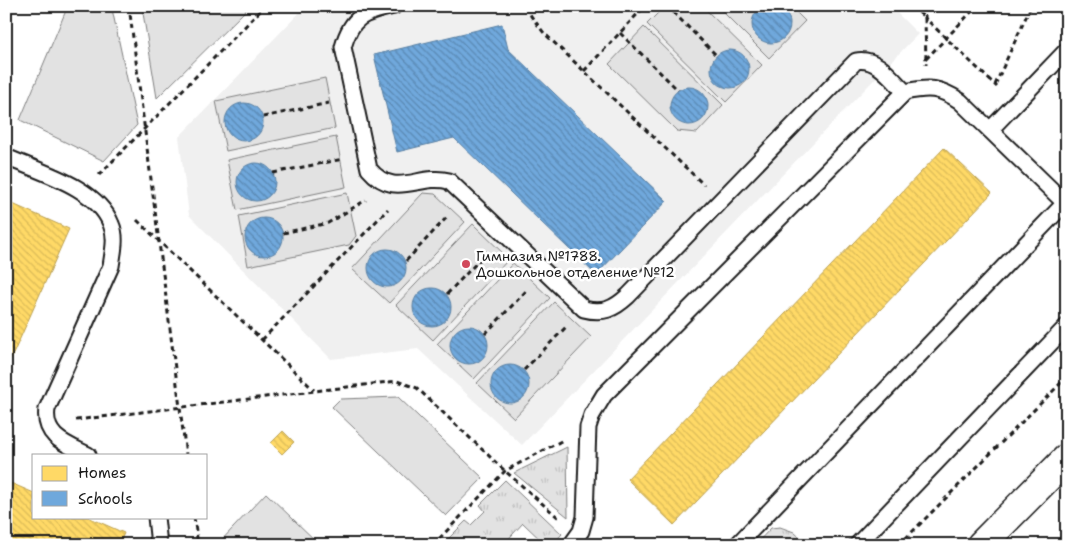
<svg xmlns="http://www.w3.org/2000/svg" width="1073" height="551" font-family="'Shantell Sans',sans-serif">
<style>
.built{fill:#f0f0f0}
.grass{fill:url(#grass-tufts);stroke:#7f7f7f}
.park{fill:#e2e2e2;stroke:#7f7f7f}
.homes{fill:url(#homes-back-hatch);stroke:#bba050}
.schools{fill:url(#schools-back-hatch);stroke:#567ea2}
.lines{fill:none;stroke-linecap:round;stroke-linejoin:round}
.service-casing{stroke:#1c1c1c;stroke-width:19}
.minor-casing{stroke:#1c1c1c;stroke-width:31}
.path{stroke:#1c1c1c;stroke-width:3;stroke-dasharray:5 4;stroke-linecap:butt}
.service{stroke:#fff;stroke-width:15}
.minor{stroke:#fff;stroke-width:28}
.poi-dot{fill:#d1495b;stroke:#fff;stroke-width:2}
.labels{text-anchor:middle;stroke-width:5;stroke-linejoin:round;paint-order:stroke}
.poi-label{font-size:14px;fill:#1c1c1c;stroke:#fff;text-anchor:start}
</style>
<defs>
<pattern id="grass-tufts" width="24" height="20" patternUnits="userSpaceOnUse" patternTransform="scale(1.25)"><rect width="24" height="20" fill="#e2e2e2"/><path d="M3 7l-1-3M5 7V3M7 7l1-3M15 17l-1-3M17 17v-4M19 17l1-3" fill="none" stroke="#c1c1c1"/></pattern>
<pattern id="homes-back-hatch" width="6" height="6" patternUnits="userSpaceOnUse" patternTransform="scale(1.25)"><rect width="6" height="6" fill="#ffd966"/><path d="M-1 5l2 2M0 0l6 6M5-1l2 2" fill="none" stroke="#daba58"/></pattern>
<pattern id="schools-back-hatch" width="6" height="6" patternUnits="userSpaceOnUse" patternTransform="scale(1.25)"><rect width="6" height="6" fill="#6fa8dc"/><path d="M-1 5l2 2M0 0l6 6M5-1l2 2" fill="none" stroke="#5a88b2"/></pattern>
</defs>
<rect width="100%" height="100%" fill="#fff"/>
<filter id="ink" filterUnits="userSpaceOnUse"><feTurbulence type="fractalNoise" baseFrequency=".02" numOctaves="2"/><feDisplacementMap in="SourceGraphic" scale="10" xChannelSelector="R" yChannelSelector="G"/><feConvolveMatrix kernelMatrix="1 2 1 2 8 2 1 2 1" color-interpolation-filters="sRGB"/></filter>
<g filter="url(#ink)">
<path class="built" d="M306,6H890L918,34L522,445L418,349L331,359L189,215L179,137Z"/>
<g class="grass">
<path d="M567,447L568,517L514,473Z"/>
<path d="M505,480L562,534L552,545H546L523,523L503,545H442L466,521L471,525L485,511L480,505Z"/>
<path d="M780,527L794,532L808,545H755L771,528Z"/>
</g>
<g class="park">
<path d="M144,6H250L157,98L142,7Z"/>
<path d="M665,6H702L762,65L726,102L647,24Z"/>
<path d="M717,6H790L805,21L769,58Z"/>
<path d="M67,8L112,9L137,125L104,161L20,120Z"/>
<path d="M644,27L723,105L697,133L677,131L609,64Z"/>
<path d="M325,78L335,128L226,151L216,101Z"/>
<path d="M336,137L346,187L237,210L227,160Z"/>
<path d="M347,193L356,236L349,245L248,266L239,216Z"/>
<path d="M423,193L435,194L465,222L389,303L352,269Z"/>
<path d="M473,224L509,259L433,340L396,305Z"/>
<path d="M513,263L550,298L474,379L437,344Z"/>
<path d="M554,302L591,337L514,418L477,383Z"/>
<path d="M398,397L483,478L446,516L332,407L340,399Z"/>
<path d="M266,493L320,545H217Z"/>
</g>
<g class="homes">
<path d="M944,148L992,193L674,525L627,479Z"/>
<path d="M6,201L69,229L6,370Z"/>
<path d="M283,431L294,442L282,454L271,443Z"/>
<path d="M6,481L34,493V517H88L124,533L119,545H6Z"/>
</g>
<g class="schools">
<circle cx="771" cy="24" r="19"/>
<path d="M502,24L508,49L667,201L596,275L454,138L397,152L374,55Z"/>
<circle cx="730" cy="69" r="19"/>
<circle cx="689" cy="106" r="19"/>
<circle cx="244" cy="122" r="19"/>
<circle cx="256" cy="182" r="19"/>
<circle cx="264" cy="237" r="19"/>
<circle cx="387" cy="268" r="19"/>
<circle cx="432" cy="307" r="19"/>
<circle cx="469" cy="345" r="19"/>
<circle cx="510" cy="384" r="19"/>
</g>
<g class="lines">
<g class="service-casing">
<g id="service">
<path d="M394,6C364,13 352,15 343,47L369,169C395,200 419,173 449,181L584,309C603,314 614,309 628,296L856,61C877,57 891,78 905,92"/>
<path d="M990,130L1067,50"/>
<path d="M6,157C40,172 97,187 111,224C117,237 113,252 111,266L47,409C43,437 66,444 88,455"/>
<path d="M156,517L159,545"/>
<path d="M571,545L581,531L585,517L588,427L592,415L604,395L905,92C929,87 939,87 960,101L1065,203"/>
<path d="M737,545L1065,203L1067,204"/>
<path d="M857,545L1067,326"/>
</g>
</g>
<g class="minor-casing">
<path id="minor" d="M981,545L1067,458"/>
</g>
<g class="path">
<path d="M129,6L186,455"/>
<path d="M527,6L531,16L544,33L704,185"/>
<path d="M667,6L716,55"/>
<path d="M753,6L757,10"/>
<path d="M912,6L925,18L926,65"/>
<path d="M925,6V18L997,87"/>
<path d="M528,10L537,6"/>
<path d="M620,33L678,90"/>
<path d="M926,59L977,6"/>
<path d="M584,71L645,6"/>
<path d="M995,85L1031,6"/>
<path d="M263,117L329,103"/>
<path d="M273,173L343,159"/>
<path d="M99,175L265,6"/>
<path d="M137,220L314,390"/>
<path d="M283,233L328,223L366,200"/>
<path d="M406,261L449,215"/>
<path d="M447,294L487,252"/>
<path d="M485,334L527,290"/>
<path d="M262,340L388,209"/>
<path d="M524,370L568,325"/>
<path d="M76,420L397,381L417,388L505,471L560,519"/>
<path d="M194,517L198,545"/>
<path d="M433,545L505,471L563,440"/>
<path d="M899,545L1067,377"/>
<path d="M1055,545L1067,533"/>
</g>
<use href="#service" class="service"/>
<use href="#minor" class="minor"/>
</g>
</g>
<circle class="poi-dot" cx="466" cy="264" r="5"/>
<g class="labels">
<g class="poi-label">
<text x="476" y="261">Гимназия №1788.<tspan x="476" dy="16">Дошкольное отделение №12</tspan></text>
</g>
</g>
<rect width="1073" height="551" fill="none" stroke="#fff" stroke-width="25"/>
<rect x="12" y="12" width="1048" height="526" fill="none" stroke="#1c1c1c" stroke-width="2" filter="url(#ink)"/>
<rect x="32" y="454" width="175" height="65" fill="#ffffff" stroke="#a4a4a4"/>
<rect x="42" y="466" width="25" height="15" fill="#ffd966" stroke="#a4a4a4"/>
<text x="78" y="478" font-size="15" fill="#1c1c1c">Homes</text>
<rect x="42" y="491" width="25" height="15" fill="#6fa8dc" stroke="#a4a4a4"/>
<text x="78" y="504" font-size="15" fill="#1c1c1c">Schools</text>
</svg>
